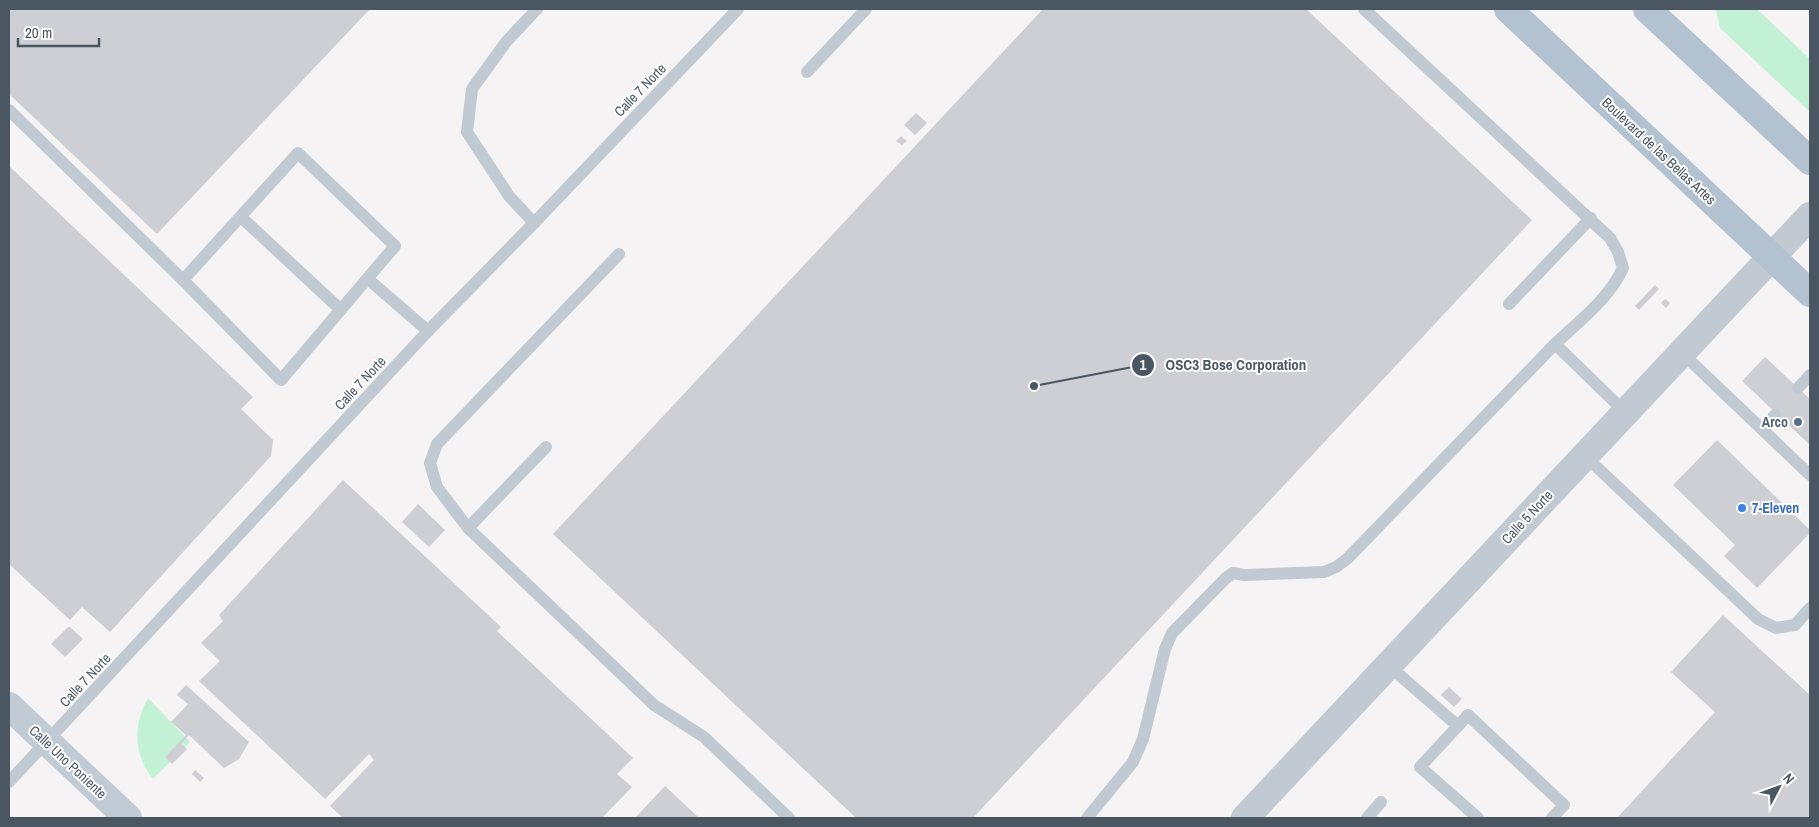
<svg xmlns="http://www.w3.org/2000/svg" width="1819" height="827" font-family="'Archivo Narrow',sans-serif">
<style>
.green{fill:#c3f1d5}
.building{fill:#cdcfd5}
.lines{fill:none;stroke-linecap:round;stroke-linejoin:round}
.service{stroke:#c1cad2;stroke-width:12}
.tertiary{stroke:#c1cad2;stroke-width:28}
.secondary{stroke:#c1cbd6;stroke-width:28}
.primary{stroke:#b3c2d1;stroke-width:28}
.service-dot{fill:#5c6f8a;stroke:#fff;stroke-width:2}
.shop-dot{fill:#3f7fe0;stroke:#fff;stroke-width:2}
.labels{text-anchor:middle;stroke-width:4;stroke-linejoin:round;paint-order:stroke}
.street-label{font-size:14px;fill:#4a5661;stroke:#fff}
.service-label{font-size:14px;font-weight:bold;fill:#4e5e75;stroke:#fff;text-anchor:end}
.shop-label{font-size:14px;font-weight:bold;fill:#366cbe;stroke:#fff;text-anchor:start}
.leader{fill:none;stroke:#4a5661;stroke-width:2}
.callout-dot{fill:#4a5661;stroke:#fff;stroke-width:2}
.mark-label{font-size:15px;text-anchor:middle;font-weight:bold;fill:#fff}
.callout-label{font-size:15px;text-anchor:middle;font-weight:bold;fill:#4a5661;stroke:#fff;stroke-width:4;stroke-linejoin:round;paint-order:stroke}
</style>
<rect width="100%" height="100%" fill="#f5f3f3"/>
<g class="green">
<path d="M1716,9H1757L1810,59V112L1720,28Z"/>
<path d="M148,698L190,742L153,779C133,754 133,725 148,698Z"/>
</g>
<g class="building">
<path d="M9,9H370L157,234L9,94Z"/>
<path d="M1043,9H1306L1532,220L973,818H856L553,534Z"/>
<path d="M916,113L927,123L915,135L904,125Z"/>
<path d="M901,136L907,141L902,145L896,141Z"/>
<path d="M9,166L253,397L241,409L273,440L271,456L110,632L82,607L70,620L9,564Z"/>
<path d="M1655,285L1659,289L1639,310L1635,306Z"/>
<path d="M1665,299L1670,303L1666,308L1661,303Z"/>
<path d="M1765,357L1810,399V445L1742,381Z"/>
<path d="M1717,440L1810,530V533L1757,588L1724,556L1735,545L1673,485Z"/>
<path d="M343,480L501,627L497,631L633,758L617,774L632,787L602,818H343L330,806L374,760L369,754L325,799L199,681L220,661L201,643L223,621L219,615Z"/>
<path d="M418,504L445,530L429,547L402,522Z"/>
<path d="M1723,615L1810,695V818H1617L1715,712L1671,672Z"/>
<path d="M68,627H70L83,639L65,657L51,644Z"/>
<path d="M186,685L249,742L239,759L224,768L189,735L181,744L187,749L172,764L165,757L186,735L171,722L188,704L177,695Z"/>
<path d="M1449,687L1462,699L1454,707L1441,695Z"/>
<path d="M195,770L204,778L200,782L192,774Z"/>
<path d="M665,786L699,818H635Z"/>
</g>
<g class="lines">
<g class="service">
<path d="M1364,9L1610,238L1618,252L1623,268C1609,299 1579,321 1555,344L1626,413"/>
<path d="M807,72L866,9"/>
<path d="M9,110L183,280"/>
<path d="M298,153L395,246L281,380L183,280Z"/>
<path d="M241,217L341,310"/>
<path d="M534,223L509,196L467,132L472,89L506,42L537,9"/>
<path d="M619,254L437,444L430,463L437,487L468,528L654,705L704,737L789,818"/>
<path d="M368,279L428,331"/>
<path d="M1509,304L1591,218"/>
<path d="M1682,353L1810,475"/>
<path d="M1798,388L1810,375"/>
<path d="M1762,429L1775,415"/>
<path d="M1585,456L1758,619L1776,628L1795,625L1810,608"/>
<path d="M468,528L546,447"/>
<path d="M1388,665L1458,726"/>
<path d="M9,782L428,331L534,223L738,9"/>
<path d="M1087,818L1133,762L1143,739L1165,649L1172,633L1226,578L1233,573L1244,575L1324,572L1336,567L1347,559L1555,344"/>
<path d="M1367,818L1381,802"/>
<path d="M1478,818L1420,767L1468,715L1564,805L1552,818"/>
</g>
<path class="tertiary" d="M1245,818L1810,216"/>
<path class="secondary" d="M9,706L128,818"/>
<g class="primary">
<path d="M1508,9L1810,293"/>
<path d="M1647,9L1810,161"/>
</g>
</g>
<circle class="service-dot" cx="1798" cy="422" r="5"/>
<circle class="shop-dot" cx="1742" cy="508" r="5"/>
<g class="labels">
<g class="street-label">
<text transform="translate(640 90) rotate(-46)" y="5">Calle 7 Norte</text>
<text transform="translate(1659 151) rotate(43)" y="5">Boulevard de las Bellas Artes</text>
<text transform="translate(360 383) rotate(-47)" y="5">Calle 7 Norte</text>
<text transform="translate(1527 517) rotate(-47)" y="5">Calle 5 Norte</text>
<text transform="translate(85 680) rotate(-47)" y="5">Calle 7 Norte</text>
<text transform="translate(68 762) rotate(43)" y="5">Calle Uno Poniente</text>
</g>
<g class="service-label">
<text x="1788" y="427">Arco</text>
</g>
<g class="shop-label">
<text x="1752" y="513">7-Eleven</text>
</g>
</g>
<path class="leader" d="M1034 386L1143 365"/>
<g class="callout-dot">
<circle cx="1034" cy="386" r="5"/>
<circle cx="1143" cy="365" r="12"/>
</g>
<g class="mark-label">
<text x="1143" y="370">1</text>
</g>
<g class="callout-label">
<text x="1236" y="370">OSC3 Bose Corporation</text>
</g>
<rect width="1819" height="827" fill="none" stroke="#4a5661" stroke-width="20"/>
<g transform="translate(1779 787) rotate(49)" stroke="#ffffff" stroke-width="4" paint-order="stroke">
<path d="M0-4L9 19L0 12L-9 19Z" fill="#4a5661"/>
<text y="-8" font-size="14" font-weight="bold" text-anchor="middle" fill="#4a5661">N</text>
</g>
<path d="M18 38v8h81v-8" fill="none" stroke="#4a5661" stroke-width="2.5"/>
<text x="25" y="38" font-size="15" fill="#4a5661" stroke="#ffffff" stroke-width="4" paint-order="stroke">20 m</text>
</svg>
